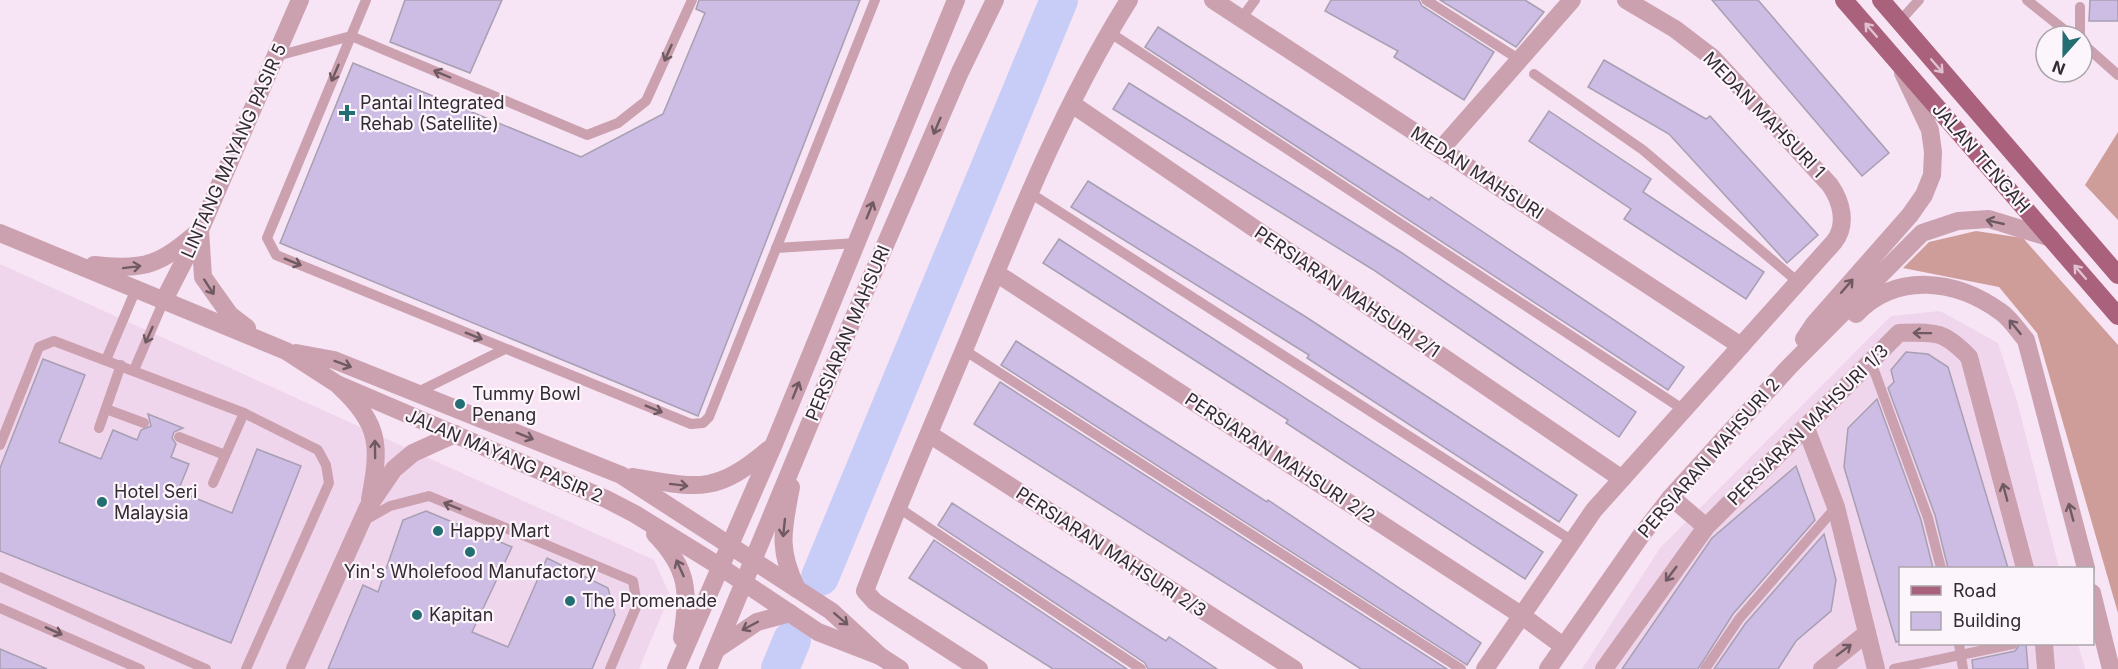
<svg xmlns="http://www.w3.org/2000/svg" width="2118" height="669" font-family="Inter,sans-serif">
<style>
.built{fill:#f0d6ec}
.forest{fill:#ce9d9a}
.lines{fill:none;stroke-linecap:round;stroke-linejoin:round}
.river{stroke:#c7cdf7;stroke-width:38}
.building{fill:#cdbce4;stroke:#a79fb2;stroke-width:1.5}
.service{stroke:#cba1af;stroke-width:10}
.minor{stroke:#cba1af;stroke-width:18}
.tertiary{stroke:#cba1af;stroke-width:18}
.primary{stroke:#aa617c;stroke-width:18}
.oneway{stroke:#e0c1cf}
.oneway2{stroke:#6f5a63}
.poi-dot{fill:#226e72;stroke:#fdf5fc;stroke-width:2}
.labels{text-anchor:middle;stroke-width:4.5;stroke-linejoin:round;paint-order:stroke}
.poi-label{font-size:18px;fill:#322b31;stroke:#fdf5fc;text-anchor:start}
.street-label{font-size:18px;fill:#322b31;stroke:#fdf5fc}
</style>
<rect width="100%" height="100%" fill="#f7e4f4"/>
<g class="built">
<path d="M0,264L654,560L670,595L639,669H0Z"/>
<path d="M1940,311L1998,343L2017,401L2059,568H1900V644H2078L2085,669H1582L1660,548L1891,316Z"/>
</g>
<g class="forest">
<path d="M2118,132V220L2085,185Z"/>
<path d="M1976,231L2023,238L2118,345V613L2037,333L1999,287L1903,268L1929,242Z"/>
</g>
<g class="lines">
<g class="river">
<path d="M820,577L1059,0"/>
<path d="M780,669L792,640"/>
</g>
</g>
<g class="building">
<path d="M405,0H502L470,73L390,42Z"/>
<path d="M699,0H860L698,416L280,243L353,63L581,157L663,114L705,13L696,9Z"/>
<path d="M1331,0H1419L1422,6L1494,52L1464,100L1394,57L1398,51L1325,11Z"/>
<path d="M1440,0H1525L1544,12L1516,47Z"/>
<path d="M1712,0H1758L1889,153L1862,176Z"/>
<path d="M2090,0H2118V21H2089Z"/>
<path d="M1158,27L1429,200L1431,197L1684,367L1668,390L1145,47Z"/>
<path d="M1604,60L1706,119L1710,116L1818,235L1787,263L1669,134L1588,87Z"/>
<path d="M1129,83L1402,253L1636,412L1619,437L1372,269L1113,109Z"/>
<path d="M1549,111L1651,179L1643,192L1764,272L1746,299L1624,219L1631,209L1529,141Z"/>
<path d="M1088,181L1306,317L1577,495L1559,522L1307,358L1309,355L1071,207Z"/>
<path d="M1059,239L1543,552L1525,579L1286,423L1288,420L1043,263Z"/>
<path d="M1016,341L1267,502L1268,500L1481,643L1467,665L1001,365Z"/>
<path d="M1906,352L1928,354L1948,367L2008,568H1948L1935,515L1888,388L1894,382L1891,370Z"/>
<path d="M43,359L85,375L59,442L101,459L113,430L137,440L141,430L151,426L148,414L183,428L174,432L172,438L176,444L171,457L189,464L178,491L232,513L257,449L301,466L231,643L0,551V468Z"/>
<path d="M1000,382L1447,669H1361L974,424Z"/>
<path d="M1877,399L1921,520L1933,568H1900V641L1896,642L1844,467L1848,428Z"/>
<path d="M1796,466L1815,520L1733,614L1698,669H1622L1712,538Z"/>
<path d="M952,503L1166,641L1169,637L1217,669H1148L1145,663L938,525Z"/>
<path d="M426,511L512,547L472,632L508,647L547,558L608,588L615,615L592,669H328L363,585L378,592L403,520Z"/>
<path d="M1824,534L1836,580L1831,611L1796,641L1778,669H1714L1745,624Z"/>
<path d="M934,540L1127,669H1053L909,578Z"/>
<path d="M2020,644H2026L2028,669H1973L1972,660L2015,651Z"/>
<path d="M0,649L47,669H0Z"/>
</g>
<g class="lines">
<g class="service">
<path d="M366,0L267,238L276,255L691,424L703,423L709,417L875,0"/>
<path d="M1426,0L1520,60"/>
<path d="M2027,0L2072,36"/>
<path d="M1241,19L1255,0"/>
<path d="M1899,22L1919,0"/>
<path d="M1109,32L1684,410"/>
<path d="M2080,36V7"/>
<path d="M2082,43L2118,75"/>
<path d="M277,56L351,36L587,135L618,123L646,101L692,0"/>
<path d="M1534,74L1643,150L1798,282"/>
<path d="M1030,193L1571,540"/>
<path d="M776,248L857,243"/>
<path d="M964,350L1461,669"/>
<path d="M106,360L136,289"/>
<path d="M1871,362L1928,518L1941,568"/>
<path d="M134,370L164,300"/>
<path d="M418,392L505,349"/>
<path d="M106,409L144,423"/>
<path d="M99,428L121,365"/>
<path d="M179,437L225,455"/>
<path d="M0,445L39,347L54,341L244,413L318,450L326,465L329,483L246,669"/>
<path d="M213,483L244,413"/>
<path d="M899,508L1141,669"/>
<path d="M362,522L390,506L429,496L633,581L637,605L610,669"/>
<path d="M0,577L206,669"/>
<path d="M0,608L140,669"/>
<path d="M1959,644L1963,669"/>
<path d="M1705,669L1739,619L1836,507"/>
<path d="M1894,669L2013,644"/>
</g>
<g class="minor">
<path d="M1213,0L1741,346"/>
<path d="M1072,104L1622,479"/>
<path d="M1441,149L1572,0"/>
<path d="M996,273L1521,615L1563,646"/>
<path d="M164,300L200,230L300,0"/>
<path d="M1856,314C1897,271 1957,280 2001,312C2011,319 2018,331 2026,340L2086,568"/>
<path d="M1804,339L1814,324L1910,215L1924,195L1932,175L1933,152L1930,130L1903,73"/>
<path d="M340,387C381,425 380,447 370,499"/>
<path d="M1806,428L1836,507L1876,669"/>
<path d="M929,434L1294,669"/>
<path d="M1671,497L1706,527"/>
<path d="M2092,593L2111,669"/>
<path d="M2044,644L2046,669"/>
<path d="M295,669L368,507L394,469L413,453L455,434"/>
<path d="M979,669L875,602L865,591C897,506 934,422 969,338C1016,223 1063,105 1129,0"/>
<path d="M1485,669L1594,510L1834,242C1848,224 1841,201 1830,185L1713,58L1675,29L1626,0"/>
<path d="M1548,669L1640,537L1671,497L1789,367L1922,233L1958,221L1989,219L2051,238"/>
<path d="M1604,669L1706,527L1899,333C1935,332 1943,330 1969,357L2025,568"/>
<path d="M1822,669L1867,633"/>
</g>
<g class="tertiary">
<path d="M200,230L203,277L230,315L247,328"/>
<path d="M0,233L286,351L337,384L606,499L635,514L719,566L818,632L880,656"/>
<path d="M94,265C146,271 161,264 200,230"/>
<path d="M296,353L334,360L621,475L831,611L880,656L900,669"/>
<path d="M632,477C698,488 715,495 769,449"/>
<path d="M791,487C783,530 777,548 797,589"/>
<path d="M655,534C689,569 689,592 682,638"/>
<path d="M717,649L757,622L790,613"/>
<path d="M676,669L774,444L956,0"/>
<path d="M708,669L851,324L960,72L995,0"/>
</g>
<g class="primary">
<path d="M1844,0L2118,316"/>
<path d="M1881,0L2118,275"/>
</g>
</g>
<defs><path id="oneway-shaft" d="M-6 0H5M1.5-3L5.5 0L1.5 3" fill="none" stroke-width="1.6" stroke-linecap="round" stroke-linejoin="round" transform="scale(1.5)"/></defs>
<g class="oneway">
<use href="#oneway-shaft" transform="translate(1871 30) rotate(-131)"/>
<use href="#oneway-shaft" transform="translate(1937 66) rotate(49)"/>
<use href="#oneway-shaft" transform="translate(2080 272) rotate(-131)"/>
</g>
<g class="oneway2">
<use href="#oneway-shaft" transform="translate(668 53) rotate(114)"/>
<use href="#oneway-shaft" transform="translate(335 73) rotate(113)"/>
<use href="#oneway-shaft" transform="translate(442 74) rotate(-157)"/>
<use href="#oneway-shaft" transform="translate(937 126) rotate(113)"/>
<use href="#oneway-shaft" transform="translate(870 210) rotate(-68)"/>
<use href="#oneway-shaft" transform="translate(1995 222) rotate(-167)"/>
<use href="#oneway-shaft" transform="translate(293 262) rotate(22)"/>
<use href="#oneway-shaft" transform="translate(132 267) rotate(-7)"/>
<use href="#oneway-shaft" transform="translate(1847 286) rotate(-49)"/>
<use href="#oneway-shaft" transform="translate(209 287) rotate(57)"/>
<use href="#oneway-shaft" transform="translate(2015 327) rotate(-129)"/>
<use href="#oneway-shaft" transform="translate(1922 333) rotate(-179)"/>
<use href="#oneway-shaft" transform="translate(149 335) rotate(114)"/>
<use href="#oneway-shaft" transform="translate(474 336) rotate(22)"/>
<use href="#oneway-shaft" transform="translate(343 364) rotate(20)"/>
<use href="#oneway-shaft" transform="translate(796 390) rotate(-68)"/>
<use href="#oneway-shaft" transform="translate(654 409) rotate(22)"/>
<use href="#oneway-shaft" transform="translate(525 436) rotate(22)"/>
<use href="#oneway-shaft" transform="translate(375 449) rotate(-91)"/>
<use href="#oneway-shaft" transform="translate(679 485) rotate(7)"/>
<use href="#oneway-shaft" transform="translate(2005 492) rotate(-105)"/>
<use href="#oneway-shaft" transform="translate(452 506) rotate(-158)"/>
<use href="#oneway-shaft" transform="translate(2071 512) rotate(-105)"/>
<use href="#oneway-shaft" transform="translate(784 528) rotate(96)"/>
<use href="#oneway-shaft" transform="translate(680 568) rotate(-114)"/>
<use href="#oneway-shaft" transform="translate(1671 574) rotate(127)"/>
<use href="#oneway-shaft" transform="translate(841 619) rotate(41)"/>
<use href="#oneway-shaft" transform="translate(750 626) rotate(152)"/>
<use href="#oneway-shaft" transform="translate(54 631) rotate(24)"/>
<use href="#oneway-shaft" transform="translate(1844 650) rotate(-37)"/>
</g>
<g class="poi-dot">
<path d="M344 104h6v6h6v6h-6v6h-6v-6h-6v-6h6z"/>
<circle cx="460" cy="404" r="6"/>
<circle cx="102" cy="502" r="6"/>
<circle cx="438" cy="531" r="6"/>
<circle cx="470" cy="552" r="6"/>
<circle cx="570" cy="601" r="6"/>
<circle cx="417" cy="615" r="6"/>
</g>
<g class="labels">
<g class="poi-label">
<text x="360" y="109">Pantai Integrated<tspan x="360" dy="21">Rehab (Satellite)</tspan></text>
<text x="472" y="400">Tummy Bowl<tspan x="472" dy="21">Penang</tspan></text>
<text x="114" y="498">Hotel Seri<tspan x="114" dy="21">Malaysia</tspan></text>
<text x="450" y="537">Happy Mart</text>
<text x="470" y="578" text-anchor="middle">Yin's Wholefood Manufactory</text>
<text x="582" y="607">The Promenade</text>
<text x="429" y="621">Kapitan</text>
</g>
<g class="street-label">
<text transform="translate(1764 115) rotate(46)" y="6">MEDAN MAHSURI 1</text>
<text transform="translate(234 151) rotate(-66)" y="6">LINTANG MAYANG PASIR 5</text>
<text transform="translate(1981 158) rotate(49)" y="6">JALAN TENGAH</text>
<text transform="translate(1477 173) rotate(33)" y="6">MEDAN MAHSURI</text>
<text transform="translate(1347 292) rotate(34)" y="6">PERSIARAN MAHSURI 2/1</text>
<text transform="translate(848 333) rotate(-67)" y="6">PERSIARAN MAHSURI</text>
<text transform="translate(1808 425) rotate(-45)" y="6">PERSIARAN MAHSURI 1/3</text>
<text transform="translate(504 456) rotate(23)" y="6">JALAN MAYANG PASIR 2</text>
<text transform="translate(1280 458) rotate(33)" y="6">PERSIARAN MAHSURI 2/2</text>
<text transform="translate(1709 458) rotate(-49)" y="6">PERSIARAN MAHSURI 2</text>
<text transform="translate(1111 552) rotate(33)" y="6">PERSIARAN MAHSURI 2/3</text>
</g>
</g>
<rect x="1899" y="567" width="195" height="78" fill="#fdf5fc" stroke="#aca4ab" stroke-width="1.5"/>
<rect x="1911" y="586" width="30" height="9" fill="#aa617c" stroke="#aca4ab" stroke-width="1.5"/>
<text x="1953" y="597" font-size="18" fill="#322b31">Road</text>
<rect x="1911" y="612" width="30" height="18" fill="#cdbce4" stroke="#aca4ab" stroke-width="1.5"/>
<text x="1953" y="627" font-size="18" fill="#322b31">Building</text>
<g transform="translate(2064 54) rotate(201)"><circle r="28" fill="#fdf5fc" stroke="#aca4ab" stroke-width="1.5"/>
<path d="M0-4.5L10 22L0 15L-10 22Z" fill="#226e72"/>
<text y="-9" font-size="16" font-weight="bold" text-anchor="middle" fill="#322b31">N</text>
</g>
</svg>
